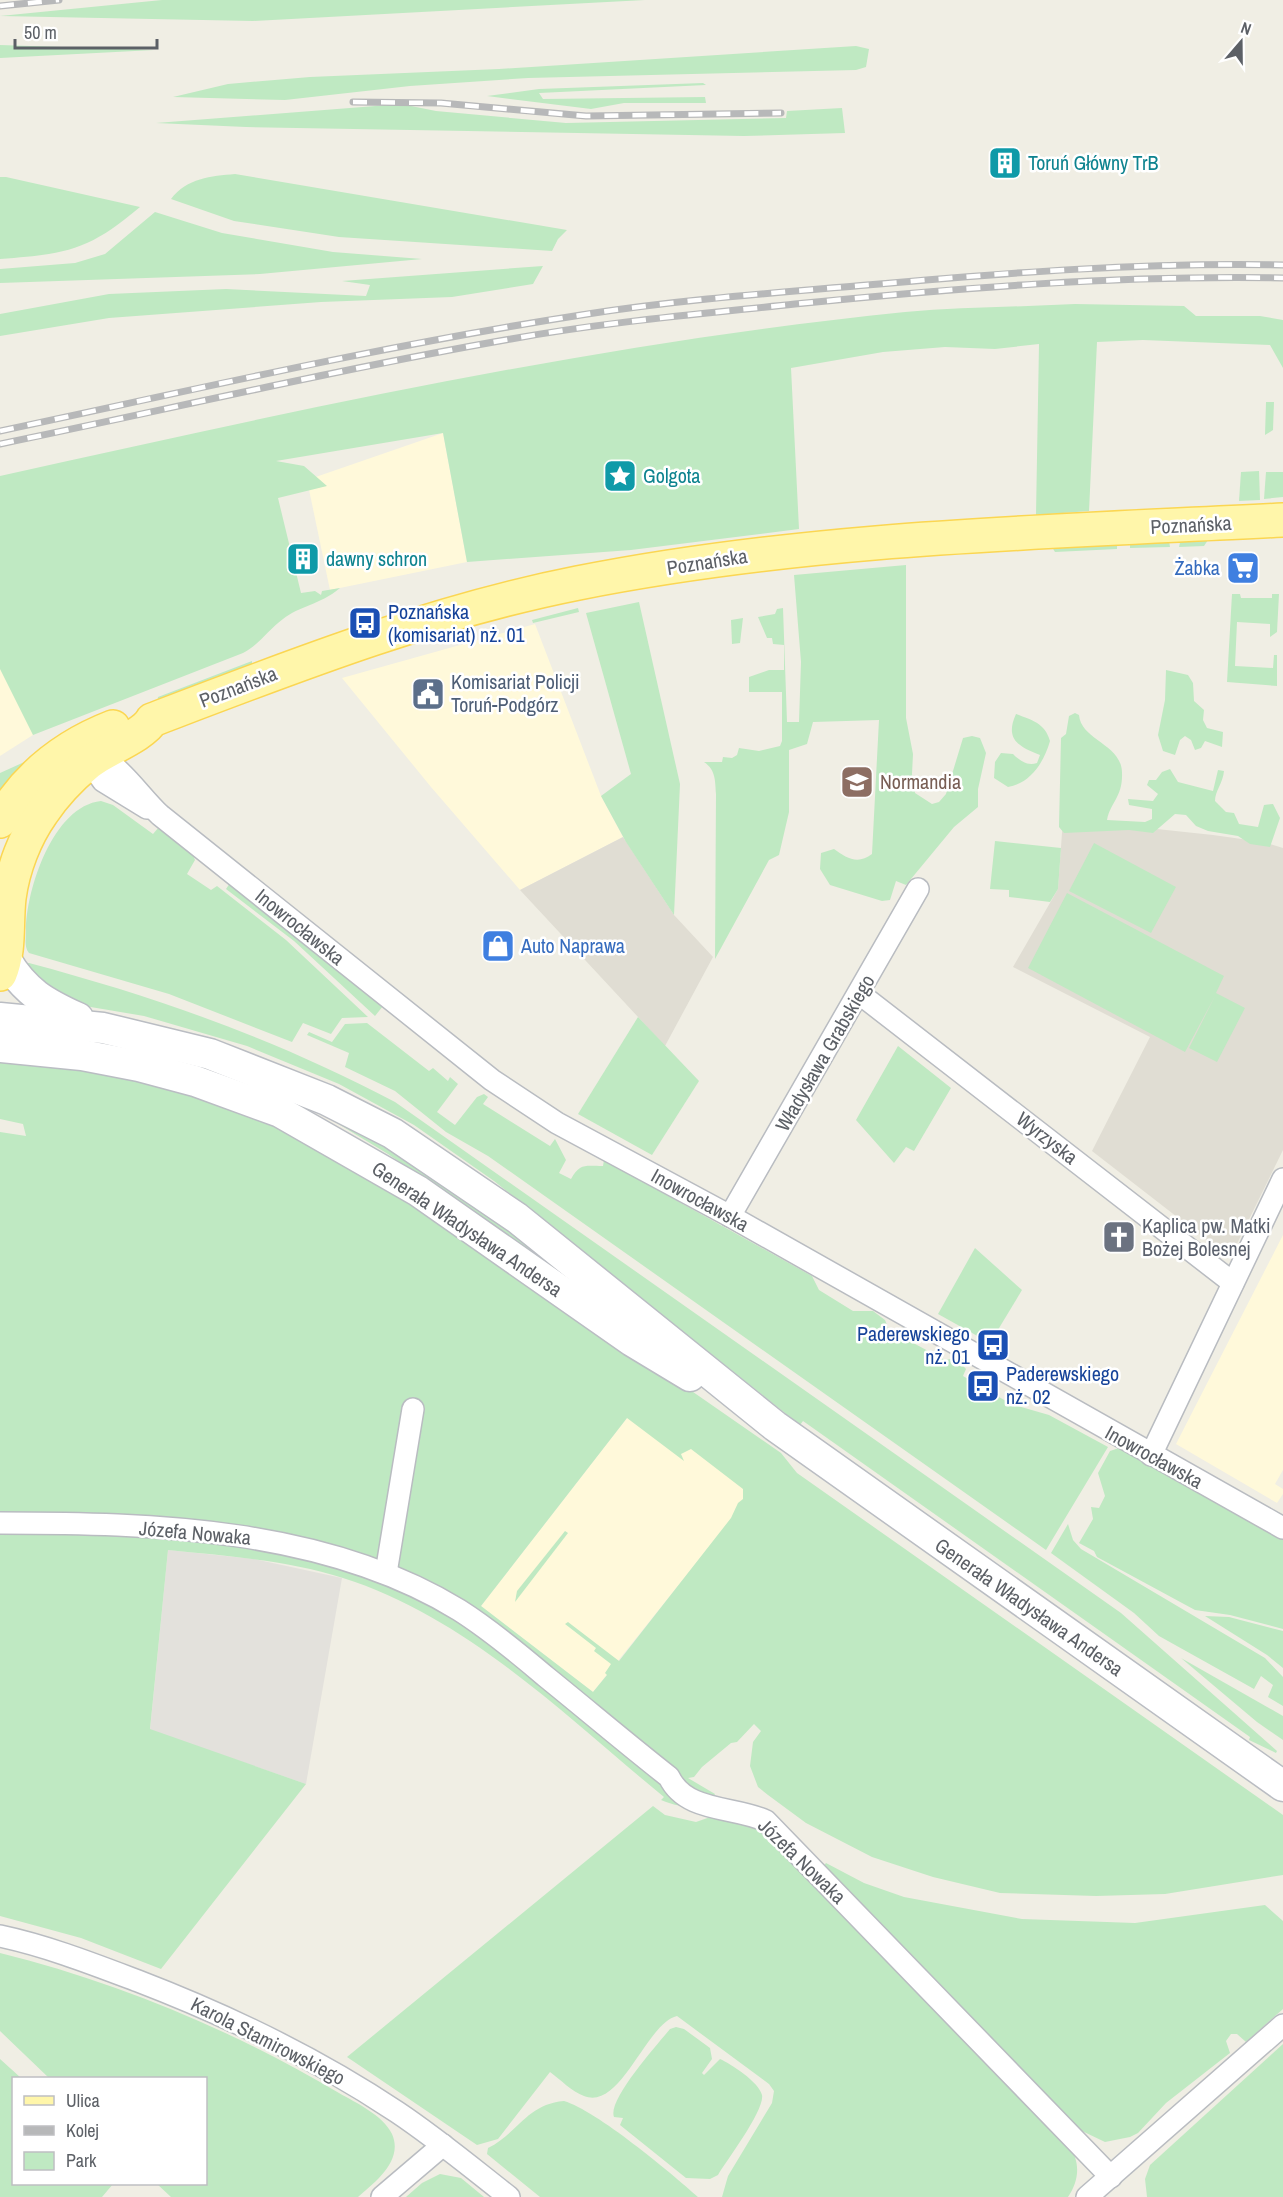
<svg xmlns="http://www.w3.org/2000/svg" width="1283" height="2197" font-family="'Archivo Narrow',sans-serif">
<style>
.commercial{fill:#fff9da}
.industrial{fill:#e3e1dc}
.education{fill:#e0ddd3}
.green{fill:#bfe9c2;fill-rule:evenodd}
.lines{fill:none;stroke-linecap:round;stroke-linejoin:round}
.street-casing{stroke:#b9bcc1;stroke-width:24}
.secondary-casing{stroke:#babdc3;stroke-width:33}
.primary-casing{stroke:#fbd652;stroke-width:36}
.street{stroke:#fff;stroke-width:21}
.secondary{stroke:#fff;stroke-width:30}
.primary{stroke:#fff6aa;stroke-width:33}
.rail-casing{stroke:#b7b8b9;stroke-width:7}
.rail{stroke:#fff;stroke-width:4.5;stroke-dasharray:14;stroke-linecap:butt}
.labels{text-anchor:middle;stroke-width:5;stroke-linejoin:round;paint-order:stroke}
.culture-label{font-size:20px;fill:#0d838f;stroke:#fff;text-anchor:start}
.street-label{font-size:20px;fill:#5c6066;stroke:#fff}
.shop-label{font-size:20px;fill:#366cbe;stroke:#fff;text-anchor:end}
.transit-label{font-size:20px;fill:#164399;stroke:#fff;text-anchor:start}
.service-label{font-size:20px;fill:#4e5e75;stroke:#fff;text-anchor:start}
.education-label{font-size:20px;fill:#785e54;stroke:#fff;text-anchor:start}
.worship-label{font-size:20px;fill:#5b616d;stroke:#fff;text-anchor:start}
</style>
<rect width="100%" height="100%" fill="#f0eee4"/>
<g class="commercial">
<path d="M443,433L467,562L330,590L307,480Z"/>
<path d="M0,597L33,735L0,756Z"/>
<path d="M535,624L601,796L623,837L520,890L431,787L342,678Z"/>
<path d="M1283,1235V1470L1275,1484L1283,1489V1494L1277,1503L1176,1444Z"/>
<path d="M634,1409L753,1492L593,1692L481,1606Z"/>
</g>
<path class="industrial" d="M168,1550L254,1559L342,1578L306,1784L150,1730Z"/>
<g class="education">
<path d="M1063,819L1213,835L1263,842L1283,848V1150L1230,1258L1092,1151L1150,1037L1013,967L1058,889Z"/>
<path d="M623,837L674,915L713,957L665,1046L520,890Z"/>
</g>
<g class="green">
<path d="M162,0H645L253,21L0,16Z"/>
<path d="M0,45L154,50L0,58Z"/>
<path d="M856,46L869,49L866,67L856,70L528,78L410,86L285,100L173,97L228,84L310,77L499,69Z"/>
<path d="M703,83L706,85L539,93L543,99L705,97L706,103H624L591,109L487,96L539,89Z"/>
<path d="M401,104L436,111L566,123L786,118L787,111L842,108L845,133L744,136L246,127L156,123Z"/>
<path d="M235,174L567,230L558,239L552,251L339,237L234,221L171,199C187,178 211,176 235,174Z"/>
<path d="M0,177H6L140,207C88,251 66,254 0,259Z"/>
<path d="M155,212L222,233L333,252L422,259L260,274L0,283V269L75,263L105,254Z"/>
<path d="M543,266L533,284L452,297L321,302L109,318L0,336V314L109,294L226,289L366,296L370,285L342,281Z"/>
<path d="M1075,304L1184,306L1196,316H1260L1283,320V368L1270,345L1143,340L1097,342L1089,511L1036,515L1039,344L995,349L945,347L883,352L791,368L799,529L631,550L467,562L443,433L276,461L304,466L327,486L278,498L301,593L315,591L321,595L322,591L340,588C320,605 299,606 283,619C268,630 260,644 243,653L33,735L0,669V476C301,409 598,343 905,312C961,307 1019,307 1075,304Z"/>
<path d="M1266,402H1274L1273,430L1265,435Z"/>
<path d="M1259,471L1260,500L1239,501L1241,472Z"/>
<path d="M1266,472H1283V497L1264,499Z"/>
<path d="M1181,538L1208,540L1204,546L1179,547Z"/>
<path d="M1169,541L1170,547L1130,548V544Z"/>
<path d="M1117,544V549L1055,552L1052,547Z"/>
<path d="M906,565V718L913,754L912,774L915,793L932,804L939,802L946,794L963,738L972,736L980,738L986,753L978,789V807L954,827L906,885L896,881L890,900L882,901L830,885L820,869L821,853L834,849C846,858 858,865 872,854L879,720L813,722L807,744L789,750V812L779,855L769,860L715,959L716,794C715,781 716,770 704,762H722L723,757L732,758L737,755L739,748L759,751L780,746L782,741V692H749V677L769,670H784V645L773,644L772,638H767L758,617L775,614L777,609L783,608L787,722H799L801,662L794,575Z"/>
<path d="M1232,594H1240L1241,598H1272V594H1279L1277,632L1270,637V624L1237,622L1235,666L1273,668L1274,655H1277V686L1227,682Z"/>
<path d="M639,602L680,784L674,915L626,842L601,796L631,774L586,613Z"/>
<path d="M578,608L579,612L533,623L532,620Z"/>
<path d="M743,618L740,643L732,644L731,620Z"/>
<path d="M252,661V667L157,705L158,697Z"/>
<path d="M1166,670L1188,675L1193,683L1194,701L1204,710L1203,720L1207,728L1223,732L1222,747L1205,741L1201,748L1195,750L1191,740L1185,736L1180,740L1175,755L1163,751L1158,735L1165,700Z"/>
<path d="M1075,713L1079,715C1081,740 1121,744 1122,772C1123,797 1111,801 1107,820L1145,822L1152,819V809L1129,805L1128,799L1153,801L1158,794L1147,785L1149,780H1156L1162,772L1170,769L1178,782L1213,791L1218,770L1224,771C1223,783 1215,791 1215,801L1226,812L1234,813L1239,824L1258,827L1264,805L1273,804L1280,818L1270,847L1250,844L1238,836L1208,831L1196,826L1186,815L1175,814L1153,833L1129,830L1064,833L1059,827L1061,738L1066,734L1069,716Z"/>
<path d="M1016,714C1032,720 1045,723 1050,741C1044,762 1031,783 1008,787L994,778L995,762L1001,753L1013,754C1020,761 1027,766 1037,763L1040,755C1020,747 1004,740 1016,714Z"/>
<path d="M31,759L0,797V773Z"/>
<path d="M101,801L113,805L153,834L159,827L192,853L195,860L187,874L211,890L217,886L286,940L368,1017L342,1018L331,1034L303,1023L292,1042L169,994L29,953C24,947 26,939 26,931C26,890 53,806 101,801Z"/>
<path d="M995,841L1061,848L1058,889L1050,902L1009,897V890L990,889Z"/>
<path d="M1094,843L1176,887L1151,933L1069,891Z"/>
<path d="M230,883L383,1006L375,1016L294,941L226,889Z"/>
<path d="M1067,893L1224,976L1216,993L1245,1008L1217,1062L1189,1048L1215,996L1185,1052L1028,968Z"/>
<path d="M29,963C157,997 278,1040 395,1102L1121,1613L1277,1751L1276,1753L1249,1740L1250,1737L803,1421L800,1425L494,1181L414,1125L339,1084L247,1046L144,1016L61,1002L21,964Z"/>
<path d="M638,1017L699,1081L652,1155L578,1114Z"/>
<path d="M367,1023L429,1071L433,1068L448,1081L450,1077L458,1084L437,1112L455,1125L477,1097L484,1094L488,1097L483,1104L550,1146L555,1139L566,1160L559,1173L571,1179C580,1163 585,1166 603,1166L604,1160L812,1276L819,1290L853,1311H873L885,1320L889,1330L945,1360L956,1358L966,1369L963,1376L1011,1404L1049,1415L1108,1447L1046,1550L488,1156L446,1132L395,1091L345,1067L349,1053L307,1035L309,1032L332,1042L345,1024Z"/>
<path d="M898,1046L951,1088L914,1151L906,1147L894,1163L856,1120Z"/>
<path d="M124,1047L151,1048L309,1103L473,1196L583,1290L388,1154L322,1114L240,1079Z"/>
<path d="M0,1060L63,1066L143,1082L193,1095L274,1125L431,1210L781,1453L797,1473L1283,1815V1875L1165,1894L1096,1896L1000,1893L933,1877L872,1857L806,1823L768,1795L758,1787L750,1766L753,1742L761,1731L754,1724L737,1742L731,1743L702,1767L694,1777L688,1778L715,1794L713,1798C691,1808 684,1809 661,1800L664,1797C565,1716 467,1617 343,1578C287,1560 226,1556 168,1550L150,1729L306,1784L161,1969L81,1938L0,1916V1132L26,1136L23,1124L0,1119ZM627,1418L684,1461L681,1454L691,1449L743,1489V1499L738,1503L731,1518L619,1661L568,1622L565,1624L596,1648L594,1651L611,1664L605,1673L607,1675L593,1692L481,1606Z"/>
<path d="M975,1248L1022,1290L990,1343L938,1314Z"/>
<path d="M1119,1448L1283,1540V1629L1230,1615L1195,1610L1097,1557L1094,1551L1079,1543L1093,1519L1091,1507L1099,1508L1105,1496L1098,1473L1110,1451Z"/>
<path d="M1068,1524L1073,1540L1081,1549L1265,1658L1283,1677V1706L1268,1697L1273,1685L1261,1676L1254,1689L1159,1636L1134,1613L1051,1553Z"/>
<path d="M565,1531L568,1533L515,1602L517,1591Z"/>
<path d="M1205,1616L1229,1617L1283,1631V1668L1267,1655Z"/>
<path d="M1181,1658L1283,1716V1740L1257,1722Z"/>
<path d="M653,1806L665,1815L696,1822L719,1814L752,1822L1069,2146C1081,2162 1079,2181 1068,2197H722L728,2176L772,2103L774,2091L769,2084L677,2016C646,2023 621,2111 584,2096C572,2092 560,2079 550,2072L498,2139L477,2145L347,2057Z"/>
<path d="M826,1863L864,1883L904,1897L1022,1919L1135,1923L1265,1905L1283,1921V2009L1246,2042L1237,2034H1231L1226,2041L1230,2053L1166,2103L1138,2133L1130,2137L1105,2142L1082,2131L822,1868Z"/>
<path d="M0,1953C117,1982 235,2031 339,2093C356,2103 383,2115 392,2134C404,2161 374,2183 358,2197H171L157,2184H206V2078H49L0,2031Z"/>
<path d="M676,2027L684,2029L710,2048L712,2059L702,2073L704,2075L720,2059C731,2064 759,2082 762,2095C765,2110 727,2160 718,2175L710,2179L686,2178L620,2125L623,2118L614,2117C607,2100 658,2044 670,2029Z"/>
<path d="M1283,2044V2197H1147L1145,2179L1150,2165Z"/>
<path d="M0,2059L21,2078H14V2184H113L102,2197H0Z"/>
<path d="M564,2101C597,2111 670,2172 698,2197H540L487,2154L488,2148C518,2133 527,2104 564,2101Z"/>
<path d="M440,2174L461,2178L484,2197H406L422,2183Z"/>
</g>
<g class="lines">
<g class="street-casing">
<g id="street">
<path d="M92,750C97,758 103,757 110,763C129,778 143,799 160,815L492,1080L557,1123L730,1216L1283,1528"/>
<path d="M97,757L96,771L103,781L147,808"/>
<path d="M860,994L1233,1283"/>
<path d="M730,1216L918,889"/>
<path d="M1151,1455L1283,1179"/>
<path d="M0,1523C153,1523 325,1528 459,1610C489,1629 518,1653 545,1676C587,1710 627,1744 669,1777C686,1813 735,1806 766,1821L1111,2177"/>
<path d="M386,1573L413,1409"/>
<path d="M0,1936C47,1946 93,1964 138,1981C229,2016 316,2058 397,2112C436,2138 472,2168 509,2197"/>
<path d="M382,2197L443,2145"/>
<path d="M1087,2197L1283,2025"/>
</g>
</g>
<g class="secondary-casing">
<g id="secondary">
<path d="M6,960C25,992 45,1003 78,1018"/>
<path d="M0,1018L103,1028L210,1054L327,1100L392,1133L517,1218L775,1426L1283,1786"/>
<path d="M0,1047L82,1055L139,1066L195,1081L280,1112L418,1191L632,1341L690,1376"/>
</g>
</g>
<g class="primary-casing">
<g id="primary">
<path d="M0,821C26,776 64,746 113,727"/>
<path d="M0,974C10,950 6,924 9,898C13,868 25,837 42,813C54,795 71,777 88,763C104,750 143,736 152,720C291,667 431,612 578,583C809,537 1048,532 1283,520"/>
</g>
</g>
<use href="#street" class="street"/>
<use href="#secondary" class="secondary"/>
<use href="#primary" class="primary"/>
<g class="rail-casing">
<g id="rail">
<path d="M0,6L59,0"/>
<path d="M353,102L441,103L586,116L781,113"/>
<path d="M0,431C193,390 386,345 581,315C676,300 772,293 867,285C1005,273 1144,262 1283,265"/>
<path d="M0,444C170,409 339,369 511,339C605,322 700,314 795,304C957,288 1120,275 1283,278"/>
</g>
</g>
<use href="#rail" class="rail"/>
</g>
<defs>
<g id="building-square" transform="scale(1.725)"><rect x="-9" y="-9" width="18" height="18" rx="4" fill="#0f9aa8" stroke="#fff"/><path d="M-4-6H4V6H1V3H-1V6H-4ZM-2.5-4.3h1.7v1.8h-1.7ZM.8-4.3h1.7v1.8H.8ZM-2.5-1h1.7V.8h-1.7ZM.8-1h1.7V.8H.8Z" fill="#fff"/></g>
<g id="sight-square" transform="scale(1.725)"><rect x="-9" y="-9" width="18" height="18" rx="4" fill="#0f9aa8" stroke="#fff"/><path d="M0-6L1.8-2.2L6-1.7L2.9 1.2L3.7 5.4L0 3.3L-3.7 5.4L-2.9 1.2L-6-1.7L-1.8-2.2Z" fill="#fff"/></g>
<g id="supermarket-square" transform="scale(1.725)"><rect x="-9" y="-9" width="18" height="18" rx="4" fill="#3f7fe0" stroke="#fff"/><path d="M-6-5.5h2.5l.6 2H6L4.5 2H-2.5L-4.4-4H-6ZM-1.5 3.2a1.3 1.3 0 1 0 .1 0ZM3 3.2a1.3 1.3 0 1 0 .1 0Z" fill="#fff"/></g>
<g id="bus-square" transform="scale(1.725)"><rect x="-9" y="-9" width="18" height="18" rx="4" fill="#1a4fb4" stroke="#fff"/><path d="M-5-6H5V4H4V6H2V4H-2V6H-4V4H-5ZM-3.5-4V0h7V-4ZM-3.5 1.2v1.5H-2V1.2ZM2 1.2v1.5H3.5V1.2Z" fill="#fff"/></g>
<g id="civic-square" transform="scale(1.725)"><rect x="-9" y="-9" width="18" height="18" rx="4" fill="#5c6f8a" stroke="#fff"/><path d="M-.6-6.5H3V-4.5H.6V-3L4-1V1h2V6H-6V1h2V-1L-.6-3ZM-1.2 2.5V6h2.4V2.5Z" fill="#fff"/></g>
<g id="school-square" transform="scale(1.725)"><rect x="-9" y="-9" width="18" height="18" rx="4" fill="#8d6e63" stroke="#fff"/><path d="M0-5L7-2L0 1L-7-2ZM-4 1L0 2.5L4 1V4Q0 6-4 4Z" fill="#fff"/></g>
<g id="shop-square" transform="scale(1.725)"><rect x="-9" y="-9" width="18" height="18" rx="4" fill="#3f7fe0" stroke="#fff"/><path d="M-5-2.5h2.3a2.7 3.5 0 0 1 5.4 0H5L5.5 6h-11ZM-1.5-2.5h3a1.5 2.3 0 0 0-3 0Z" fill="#fff"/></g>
<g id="church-square" transform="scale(1.725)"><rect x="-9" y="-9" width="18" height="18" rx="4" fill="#6b7280" stroke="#fff"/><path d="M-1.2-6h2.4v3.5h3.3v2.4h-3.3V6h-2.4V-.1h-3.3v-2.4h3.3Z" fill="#fff"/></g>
</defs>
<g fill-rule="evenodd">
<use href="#building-square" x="1005" y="163"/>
<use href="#sight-square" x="620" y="476"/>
<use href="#building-square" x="303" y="559"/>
<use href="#supermarket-square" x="1243" y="568"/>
<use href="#bus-square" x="365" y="623"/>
<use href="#civic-square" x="428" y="694"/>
<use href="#school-square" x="857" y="782"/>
<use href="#shop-square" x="498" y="946"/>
<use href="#church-square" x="1119" y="1237"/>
<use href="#bus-square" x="993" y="1345"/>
<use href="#bus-square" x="983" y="1386"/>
</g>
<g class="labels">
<g class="culture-label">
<text x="1028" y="170">Toruń Główny TrB</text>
<text x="643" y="483">Golgota</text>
<text x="326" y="566">dawny schron</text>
</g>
<g class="street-label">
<text transform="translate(1191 525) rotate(-3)" y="7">Poznańska</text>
<text transform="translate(707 562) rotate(-9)" y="7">Poznańska</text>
<text transform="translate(238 687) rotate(-21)" y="7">Poznańska</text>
<text transform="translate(300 927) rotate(39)" y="7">Inowrocławska</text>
<text transform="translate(825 1053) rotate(-60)" y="7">Władysława Grabskiego</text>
<text transform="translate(1047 1138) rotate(38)" y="7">Wyrzyska</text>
<text transform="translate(700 1200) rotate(29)" y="7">Inowrocławska</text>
<text transform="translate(467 1229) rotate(34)" y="7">Generała Władysława Andersa</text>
<text transform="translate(1154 1457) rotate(29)" y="7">Inowrocławska</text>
<text transform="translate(195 1533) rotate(5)" y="7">Józefa Nowaka</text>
<text transform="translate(1029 1607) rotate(35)" y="7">Generała Władysława Andersa</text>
<text transform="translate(802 1861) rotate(44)" y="7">Józefa Nowaka</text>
<text transform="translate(268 2041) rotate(27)" y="7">Karola Stamirowskiego</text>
</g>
<g class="shop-label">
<text x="1220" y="575">Żabka</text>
<text x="521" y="953" text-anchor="start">Auto Naprawa</text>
</g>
<g class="transit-label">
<text x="388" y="619">Poznańska<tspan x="388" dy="23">(komisariat) nż. 01</tspan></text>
<text x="970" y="1341" text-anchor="end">Paderewskiego<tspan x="970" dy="23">nż. 01</tspan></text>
<text x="1006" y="1381">Paderewskiego<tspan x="1006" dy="23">nż. 02</tspan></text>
</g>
<g class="service-label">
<text x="451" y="689">Komisariat Policji<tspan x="451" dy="23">Toruń-Podgórz</tspan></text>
</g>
<g class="education-label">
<text x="880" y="789">Normandia</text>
</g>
<g class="worship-label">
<text x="1142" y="1233">Kaplica pw. Matki<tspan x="1142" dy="23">Bożej Bolesnej</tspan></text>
</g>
</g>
<rect x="12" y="2077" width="195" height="108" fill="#ffffff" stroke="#bebfc2" stroke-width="1.5"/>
<rect x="24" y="2096" width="30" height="9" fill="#fff6aa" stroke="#bebfc2" stroke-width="1.5"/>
<text x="66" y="2107" font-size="18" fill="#5c6066">Ulica</text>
<rect x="24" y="2126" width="30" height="9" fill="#b7b8b9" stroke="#bebfc2" stroke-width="1.5"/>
<text x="66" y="2137" font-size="18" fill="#5c6066">Kolej</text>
<rect x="24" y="2152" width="30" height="18" fill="#bfe9c2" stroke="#bebfc2" stroke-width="1.5"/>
<text x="66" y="2167" font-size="18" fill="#5c6066">Park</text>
<g transform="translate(1241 42) rotate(20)" stroke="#ffffff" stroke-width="4.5" paint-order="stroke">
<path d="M0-4.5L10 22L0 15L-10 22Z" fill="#5c6066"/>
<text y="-9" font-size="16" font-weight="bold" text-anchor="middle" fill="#5c6066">N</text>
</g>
<path d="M15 39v9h142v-9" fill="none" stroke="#5c6066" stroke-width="3"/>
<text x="24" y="39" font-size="18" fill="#5c6066" stroke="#ffffff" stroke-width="4.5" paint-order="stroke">50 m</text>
</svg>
